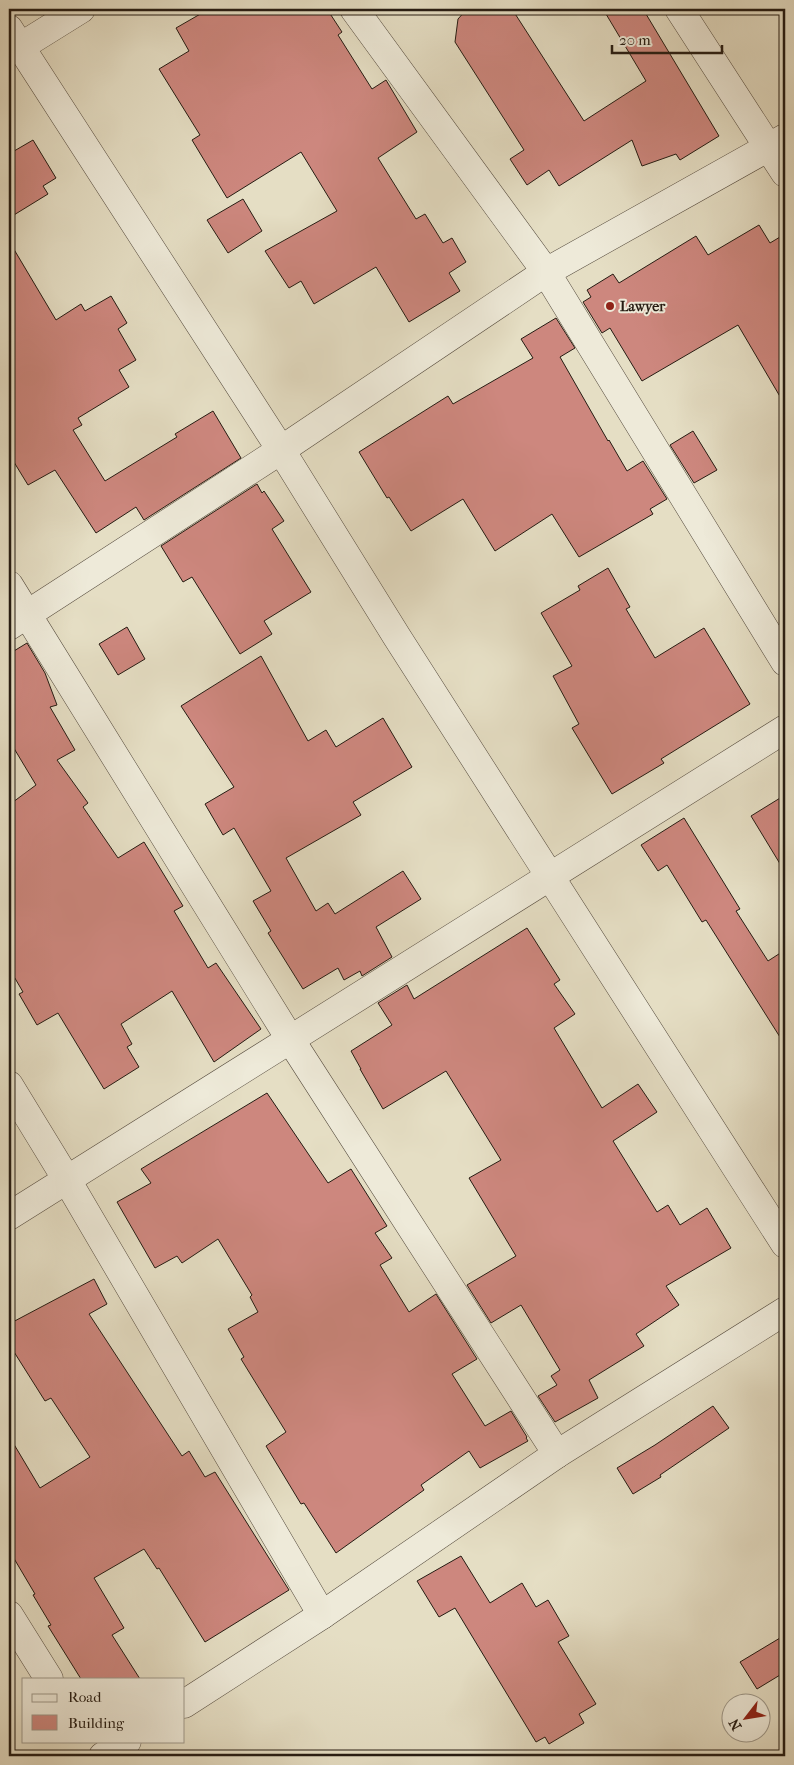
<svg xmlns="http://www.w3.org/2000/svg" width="794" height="1765" font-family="'IM FELL French Canon',serif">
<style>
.building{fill:#cd877e;stroke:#261c13}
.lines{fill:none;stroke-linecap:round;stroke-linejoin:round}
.minor-casing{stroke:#564c3f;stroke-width:29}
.minor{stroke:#eeead9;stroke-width:28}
.poi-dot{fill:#8f2418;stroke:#eeead9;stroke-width:2}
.labels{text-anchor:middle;stroke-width:4;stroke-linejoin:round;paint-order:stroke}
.poi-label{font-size:14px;font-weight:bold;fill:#261c13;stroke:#eeead9;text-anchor:start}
</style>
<rect width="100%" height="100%" fill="#e5dec4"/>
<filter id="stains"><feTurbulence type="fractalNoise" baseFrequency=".004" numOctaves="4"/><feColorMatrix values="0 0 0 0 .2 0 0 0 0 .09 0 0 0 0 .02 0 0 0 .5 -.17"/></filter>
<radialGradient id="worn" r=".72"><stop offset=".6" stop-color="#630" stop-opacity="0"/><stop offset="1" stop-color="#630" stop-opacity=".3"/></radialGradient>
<g class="building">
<path d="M209,9H327L342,32L338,35L372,89L386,80L417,132L378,158L416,219L425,214L443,243L452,238L466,262L449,273L460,291L409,322L376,267L314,304L301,281L289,288L265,251L337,211L301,152L227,198L192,140L200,135L159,69L189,51L176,28Z"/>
<path d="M467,9H512L584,121L646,81L603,9H643L719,136L680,160L676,154L642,166L632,140L559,186L549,170L527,185L510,159L524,150L455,42L458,19Z"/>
<path d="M33,140L56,178L43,186L48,194L9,218V154Z"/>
<path d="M243,199L262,231L228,253L207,220Z"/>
<path d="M759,225L770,243L785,234V405L738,325L642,381L610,328L602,333L583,302L591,297L587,290L613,274L619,283L696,236L708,255Z"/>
<path d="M9,241L56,320L81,304L85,311L111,296L127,323L118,329L136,360L119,370L129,387L78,418L82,425L73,430L105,481L177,437L175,434L213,411L241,458L144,520L136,507L96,533L55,470L28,485L9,454Z"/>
<path d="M556,318L575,348L560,357L608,441L609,440L627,471L643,461L667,499L650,509L653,514L579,557L552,514L495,551L463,499L411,531L389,497L387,498L359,452L448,396L453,404L533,358L521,339Z"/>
<path d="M693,431L717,470L694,483L670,445Z"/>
<path d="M257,484L262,493L264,491L284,521L272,529L311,592L264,621L272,634L240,654L192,577L183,582L161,546Z"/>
<path d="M608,568L630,607L626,609L655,658L704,628L750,704L661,759L664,763L612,794L572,728L579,724L553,676L572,666L541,613L580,590L578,586Z"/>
<path d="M127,627L145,659L118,675L99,644Z"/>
<path d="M27,643L45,673L57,705L50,707L75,750L57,760L88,803L83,807L118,858L144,842L183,906L174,911L208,968L216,963L261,1029L214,1062L172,991L121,1024L132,1044L127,1047L139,1067L104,1089L58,1013L37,1025L19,994L23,992L9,968V805L36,785L9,740V654Z"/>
<path d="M261,656L308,741L326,730L336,747L383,718L412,767L353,802L361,815L286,858L316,911L328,903L335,914L403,871L421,899L376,927L392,957L362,976L360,971L344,980L338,968L303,989L268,933L271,931L253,901L271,891L234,828L223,835L205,804L234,787L181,706Z"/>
<path d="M785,795V872L751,816Z"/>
<path d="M684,818L740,909L736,911L768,961L785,950V1045L706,920L702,922L667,865L658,871L641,845Z"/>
<path d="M527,928L560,980L554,984L575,1014L554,1028L602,1108L638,1084L657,1112L613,1141L657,1212L668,1205L680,1225L707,1208L731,1248L666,1286L679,1305L636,1334L644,1346L589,1380L598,1398L555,1422L538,1396L557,1385L551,1376L560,1370L521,1305L491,1323L467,1285L516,1256L469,1178L501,1160L446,1071L383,1109L360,1069H361L351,1051L392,1025L378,1003L407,985L414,999Z"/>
<path d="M267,1093L328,1183L351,1169L387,1226L375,1233L392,1258L380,1265L409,1312L436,1294L477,1359L452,1374L485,1426L511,1411L527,1437L526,1438L528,1441L480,1468L469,1451L421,1485L424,1490L336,1553L304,1503L301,1504L266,1446L286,1432L241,1359L244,1357L228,1329L258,1312L250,1297L252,1295L218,1239L182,1263L177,1256L155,1268L117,1202L151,1183L141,1169Z"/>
<path d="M94,1279L107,1304L89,1314L182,1456L189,1451L205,1477L215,1472L289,1590L205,1642L159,1568L157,1569L144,1549L94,1578L124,1628L112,1635L140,1679H81L48,1626L51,1625L33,1595L35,1594L9,1550V1436L40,1488L90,1457L51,1398L45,1401L9,1344V1324Z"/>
<path d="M713,1406L729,1428L660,1475L661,1477L633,1494L617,1468L655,1445Z"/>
<path d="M461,1556L490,1603L522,1583L536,1607L548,1600L569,1636L558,1642L596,1704L579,1714L584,1723L549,1744L545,1737L536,1742L455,1608L439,1617L417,1581Z"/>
<path d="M785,1635V1672L757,1689L740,1662Z"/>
</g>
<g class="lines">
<g class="minor-casing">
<g id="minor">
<path d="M354,9L546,272L785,662"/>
<path d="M679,9L785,173"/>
<path d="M9,29L281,450L397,637L785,1244"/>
<path d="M20,47L81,9"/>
<path d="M9,585L290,1039L557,1454"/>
<path d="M9,626L281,450L546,272L785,138"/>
<path d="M9,1085L67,1180L322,1615"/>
<path d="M9,1216L785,729"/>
<path d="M9,1615L49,1679"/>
<path d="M184,1704L322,1615L557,1454L785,1311"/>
<path d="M103,1756L127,1741"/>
</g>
</g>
<use href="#minor" class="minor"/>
</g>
<circle class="poi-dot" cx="610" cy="306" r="5"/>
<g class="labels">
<g class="poi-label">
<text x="620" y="311">Lawyer</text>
</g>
</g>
<rect width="794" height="1765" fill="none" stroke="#e5dec4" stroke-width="30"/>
<rect x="10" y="10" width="774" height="1745" fill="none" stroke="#261c13" stroke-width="2.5"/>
<rect x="15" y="15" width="764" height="1735" fill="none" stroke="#261c13"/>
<rect x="22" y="1678" width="162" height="65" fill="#eeead9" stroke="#9e988a"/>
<rect x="32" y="1694" width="25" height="8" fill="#eeead9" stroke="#9e988a"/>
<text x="68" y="1702" font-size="15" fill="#261c13">Road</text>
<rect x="32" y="1715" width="25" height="15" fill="#cd877e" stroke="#9e988a"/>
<text x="68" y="1728" font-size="15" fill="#261c13">Building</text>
<g transform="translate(746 1718) rotate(239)"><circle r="24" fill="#eeead9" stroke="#9e988a"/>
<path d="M0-4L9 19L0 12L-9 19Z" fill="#8f2418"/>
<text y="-8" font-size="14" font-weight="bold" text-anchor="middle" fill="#261c13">N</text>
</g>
<path d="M612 45v8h110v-8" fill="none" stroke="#261c13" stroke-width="2.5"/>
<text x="619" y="45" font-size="15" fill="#261c13" stroke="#eeead9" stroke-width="4" paint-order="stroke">20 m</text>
<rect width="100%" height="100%" filter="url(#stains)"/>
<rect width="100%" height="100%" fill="url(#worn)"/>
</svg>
